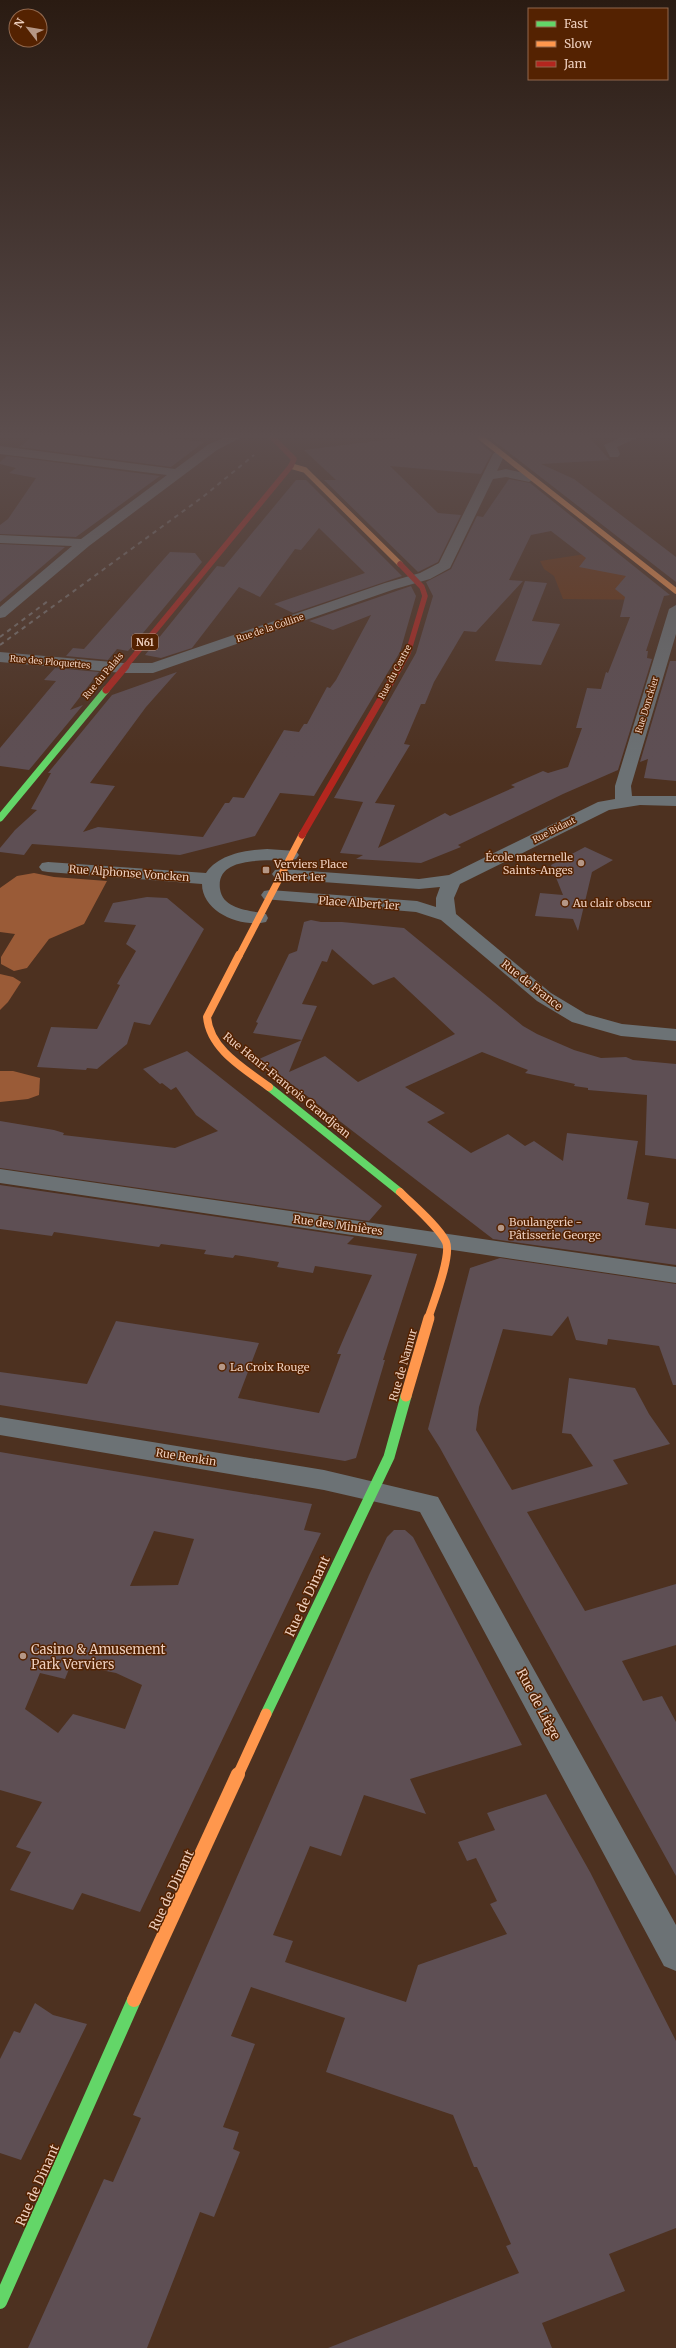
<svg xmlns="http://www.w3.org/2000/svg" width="676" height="2348" font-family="Merriweather,serif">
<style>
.built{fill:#6a3411}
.forest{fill:#9a5b37}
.building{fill:#5e4f54;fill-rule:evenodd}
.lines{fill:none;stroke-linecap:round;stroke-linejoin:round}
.street{fill:#6c7275;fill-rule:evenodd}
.fast-far3{stroke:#63d668;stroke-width:7}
.fast-far2{stroke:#63d668;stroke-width:8}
.fast-far1{stroke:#63d668;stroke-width:11}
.fast{stroke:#63d668;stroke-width:14}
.slow-far4{stroke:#ff974d;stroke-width:5.5}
.slow-far3{stroke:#ff974d;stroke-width:7}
.slow-far2{stroke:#ff974d;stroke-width:8}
.slow-far1{stroke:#ff974d;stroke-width:11}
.slow{stroke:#ff974d;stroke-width:14}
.jam-far1{stroke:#b3261e;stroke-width:5.5}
.jam{stroke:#b3261e;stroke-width:7}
.rail{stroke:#79726e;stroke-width:2;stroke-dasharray:4.5 4.5;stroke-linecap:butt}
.poi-dot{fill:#b59786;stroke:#542201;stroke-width:1.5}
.labels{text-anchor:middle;stroke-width:3;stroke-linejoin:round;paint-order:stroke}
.far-street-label{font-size:9px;fill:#edcebd;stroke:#542201}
.shield{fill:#542201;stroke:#bf9a85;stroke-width:1}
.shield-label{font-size:10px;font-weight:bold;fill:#edcebd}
.poi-label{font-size:11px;fill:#edcebd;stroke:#542201;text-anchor:start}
.street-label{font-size:11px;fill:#edcebd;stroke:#542201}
.near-street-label{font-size:13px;fill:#edcebd;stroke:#542201}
.near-poi-label{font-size:13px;fill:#edcebd;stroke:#542201;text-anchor:start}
</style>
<rect width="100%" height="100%" fill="#4d3120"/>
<path class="built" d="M605,551L662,600L563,599L554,576L544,569L540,561Z"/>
<g class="forest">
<path d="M34,873L54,877L107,881L84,924L49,939L27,968L14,971L1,964V957L15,934L0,932V888L17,876Z"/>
<path d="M0,974L13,977L21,982L8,1002L0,1010Z"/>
<path d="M0,1071H13L40,1078L39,1095L28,1099L0,1102Z"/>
</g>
<g class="building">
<path d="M33,437H159L204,442L171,467L19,447Z"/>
<path d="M408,437H473L492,453L481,474L390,466L438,513L461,515L438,562L418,572L324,480H336L304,450Z"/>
<path d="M489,437H589L610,460L541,464L574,479L676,557V582Z"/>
<path d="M7,456L160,476L76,537L0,534V525L8,519L36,478L9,473L16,468L0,464V462Z"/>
<path d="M509,479L530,483L670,595L664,596L646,651H648L647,658L652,659L618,770L563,794L458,845L461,847L421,863L356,859L363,855L340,853L363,802L334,798L416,653L433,596L426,582L451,569L477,516L483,517ZM551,531L586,558L579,567L626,576L615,589L625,597L620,617H630L608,673L606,672L601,689L587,688L576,728H582L568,767L548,773L543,771L511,785L515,787L450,816L445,813L378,848L395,805L375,803L410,745L404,744L421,704H425L434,682L464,631L476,632L523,581L509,580L531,535Z"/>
<path d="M296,480H306L402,576L293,613L274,604L365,573L319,528L301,550L295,549L260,597L239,587L192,648L161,658L145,655L217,566L224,567Z"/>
<path d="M0,544L65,547L0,602Z"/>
<path d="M170,552L195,553L202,562L128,651L117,649L108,660L66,656L73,648L84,649Z"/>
<path d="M525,581L547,583L532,621L560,624L541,665L495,661Z"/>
<path d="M411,586L416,596L400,652L314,796L280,793L255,836L180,855L32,844L24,855L0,852V848L15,830L37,810L31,809L51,773H48L112,695L177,672L146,707L90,783L115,786L83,832L98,827L203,837L225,803H229L233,797L244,798L284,730L299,732L304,724H307L327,687L330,688L336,680L371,615L333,630L309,621Z"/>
<path d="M670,661H676V781L644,778L648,759L640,762Z"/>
<path d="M55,668L99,672L70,710L83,705L29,770L0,766V748L56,681L44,680Z"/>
<path d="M585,847L613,860L592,872L578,931L573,919L535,916L540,893L563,895L551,865Z"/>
<path d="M147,897L167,898L204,929L150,1025L134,1022L127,1044L97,1069L87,1068L86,1070L37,1067L51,1027L97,1029L120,985L117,984L136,951L126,944L136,925L104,922L113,903Z"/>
<path d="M311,920L321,922H342L404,928L523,1026L537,1034L574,1050L601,1058L626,1057L633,1060L676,1064V1159L645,1155L647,1095L588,1090V1088L574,1086L575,1084L525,1073L528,1070L482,1052L405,1087L445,1113L427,1122L471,1153L508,1134L525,1146L534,1141L563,1161L567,1133L638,1141L627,1199L649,1203L645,1225L676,1229V1265L493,1239L259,1059L302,1040L289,1072L325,1056L358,1082L455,1034L394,977L373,985L332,949L327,962L322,961L302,1004L317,1006L302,1040L253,1033L258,1023L256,1022L289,954L297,951L304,922Z"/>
<path d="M187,1051L289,1132L382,1206L369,1221L0,1168V1121L54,1130L64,1133L63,1135L175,1148L218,1131L196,1115L176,1087L171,1090L162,1083L160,1084L143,1069Z"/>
<path d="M0,1185L354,1237L347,1244L417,1254L383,1360H385L356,1458L345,1461L0,1405V1372L87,1384L116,1321L259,1343L238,1398L319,1413L341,1354H337L346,1333L372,1275L315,1266L313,1273L277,1267L279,1262L235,1255L233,1258L204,1254L206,1250L161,1244L159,1247L54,1232L52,1236L0,1229Z"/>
<path d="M500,1258L676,1284V1385H673L659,1346L608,1339L607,1345L576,1340L568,1316L552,1336L503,1329L479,1407L476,1430L512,1490L593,1466L571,1434L562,1433L569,1378L635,1388L649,1414L670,1444L613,1460L628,1484L527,1512L585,1611L676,1584V1645L622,1661L643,1701L662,1696L676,1722V1876L440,1448L428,1429L470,1268Z"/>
<path d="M0,1452L312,1504L304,1530L321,1533L140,1912L82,1893L73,1910L10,1890L31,1852L16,1847L42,1802L0,1790ZM154,1531L194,1539L178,1585L130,1586ZM71,1664L116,1673L142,1685L125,1729L73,1714L58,1733L25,1709L40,1673L65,1679Z"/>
<path d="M394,1530H405L413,1537L522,1745L410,1779L426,1814L364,1795L341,1856L310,1846L273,1935L293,1941L285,1962L406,2002L418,1965L507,1934L490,1904L497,1901L476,1858L467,1861L458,1842L495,1830L487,1813L546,1794L590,1872L676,2041V2228L609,2254L625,2291L542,2323L552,2348H328L519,2273L506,2246L511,2244L477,2167H474L453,2115L326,2072L345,2018L251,1987L231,2036L255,2044L223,2127L239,2132L233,2149L240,2152L214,2217L200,2212L147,2348H28L104,2179L113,2182L141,2118L133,2115L369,1575L387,1537Z"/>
<path d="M35,2003L53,2015L87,2024L21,2160L0,2153V2059L14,2031L20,2033Z"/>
</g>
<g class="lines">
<g class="street">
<path d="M226,437H242L217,450L89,546L5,617L0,618V607L72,546L0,543V535L81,539L167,475L0,454V446L175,469L209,444Z"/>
<path d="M622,437H639L617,447L620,454L618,457H610L604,445Z"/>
<path d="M499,450L505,454L497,471L506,469L533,475L535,478L529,482L506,477L493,479L450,568L430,579L395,589L153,673H123L0,662V652L123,663H152L385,583L420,573L439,563L493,454Z"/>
<path d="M676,605V634L631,786L632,796H676V806L640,805L609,810L460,884L454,898L456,914L551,993L586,1014L622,1024L676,1029V1041L621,1036L572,1022L537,1001L441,920L416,912L264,899L261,895L264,891L270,890L417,901L436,907V898L440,887L419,889L281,879L275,878L272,874L275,870L281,869L419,879L449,875L598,802L615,799V786L669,609Z"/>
<path d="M267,849L296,851L299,855L296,859C277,863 215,852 220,889C223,910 250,910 266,914L268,918L266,922C241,928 202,912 202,884L48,872L42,871L39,867L42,863L48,862L206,873C219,854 246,850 267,849Z"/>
<path d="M0,1169L676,1267V1283L0,1183Z"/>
<path d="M0,1417L324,1470L438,1497L676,1925V1971L664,1966L420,1512L324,1490L0,1435Z"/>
</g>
<path class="fast-far3" d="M0,818L106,690"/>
<path class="fast-far2" d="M269,1087L400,1192"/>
<path class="fast-far1" d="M266,1714L389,1457L406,1396"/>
<path class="fast" d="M0,2302L134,2000"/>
<g class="slow-far4">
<path d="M480,437L676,591"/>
<path d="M291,466L305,470L400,564"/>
</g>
<path class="slow-far3" d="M239,956L302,835"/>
<g class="slow-far2">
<path d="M239,955L207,1017C210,1050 245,1069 269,1087"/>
<path d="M400,1192C412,1204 439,1227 446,1242C452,1256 433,1303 428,1319"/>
</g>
<g class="slow-far1">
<path d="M406,1396L429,1318"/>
<path d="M238,1775L266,1714"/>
</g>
<path class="slow" d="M134,2000L238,1774"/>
<g class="jam-far1">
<path d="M125,667L291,466L294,459L272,437"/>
<path d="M400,667L408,653L425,596L422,587L400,564"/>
</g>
<g class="jam">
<path d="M106,690L126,666"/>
<path d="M302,835L400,666"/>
</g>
<g class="rail">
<path d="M0,637L48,601"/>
<path d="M0,645L204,496L254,455"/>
</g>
</g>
<linearGradient id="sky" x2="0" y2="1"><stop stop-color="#2a1b12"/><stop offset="0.57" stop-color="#5c4e4e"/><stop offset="1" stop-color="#5c4e4e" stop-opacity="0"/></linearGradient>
<rect width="676" height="765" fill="url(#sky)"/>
<g class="poi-dot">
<circle cx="581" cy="863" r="4"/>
<rect x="262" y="866" width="8" height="8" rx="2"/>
<circle cx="565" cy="903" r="4"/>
<circle cx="501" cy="1228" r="4"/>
<circle cx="222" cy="1367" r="4"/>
<circle cx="23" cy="1656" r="4"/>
</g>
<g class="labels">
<g class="far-street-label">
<text transform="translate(270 628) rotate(-19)" y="3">Rue de la Colline</text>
<text transform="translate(50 662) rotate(5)" y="3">Rue des Ploquettes</text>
<text transform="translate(395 672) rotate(-62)" y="3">Rue du Centre</text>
<text transform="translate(103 676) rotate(-50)" y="3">Rue du Palais</text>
<text transform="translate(647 705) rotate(-73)" y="3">Rue Donckier</text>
<text transform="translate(554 830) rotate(-27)" y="3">Rue Bidaut</text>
</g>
<rect class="shield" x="132" y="634" width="26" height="16" rx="3"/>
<g class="shield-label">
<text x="145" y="646">N61</text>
</g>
<g class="poi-label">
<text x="573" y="861" text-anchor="end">École maternelle<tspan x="573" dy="13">Saints-Anges</tspan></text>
<text x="274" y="868">Verviers Place<tspan x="274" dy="13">Albert 1er</tspan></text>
<text x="573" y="907">Au clair obscur</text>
<text x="509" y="1226">Boulangerie -<tspan x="509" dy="13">Pâtisserie George</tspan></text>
<text x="230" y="1371">La Croix Rouge</text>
</g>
<g class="street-label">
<text transform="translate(129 873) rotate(4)" y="4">Rue Alphonse Voncken</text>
<text transform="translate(359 903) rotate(4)" y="4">Place Albert 1er</text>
<text transform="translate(532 985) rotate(38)" y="4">Rue de France</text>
<text transform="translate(287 1085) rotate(39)" y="4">Rue Henri-François Grandjean</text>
<text transform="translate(338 1225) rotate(8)" y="4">Rue des Minières</text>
<text transform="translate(403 1365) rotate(-74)" y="4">Rue de Namur</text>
<text transform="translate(186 1457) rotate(9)" y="4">Rue Renkin</text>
</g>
<g class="near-street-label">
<text transform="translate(307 1596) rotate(-65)" y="5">Rue de Dinant</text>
<text transform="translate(539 1704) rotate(62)" y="5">Rue de Liège</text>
<text transform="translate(171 1890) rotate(-65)" y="5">Rue de Dinant</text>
<text transform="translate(37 2185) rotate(-66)" y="5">Rue de Dinant</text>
</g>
<g class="near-poi-label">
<text x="31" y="1654">Casino &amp; Amusement<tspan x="31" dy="15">Park Verviers</tspan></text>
</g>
</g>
<rect x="528" y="8" width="140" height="72" fill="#542201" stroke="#91674c"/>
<rect x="536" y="21" width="20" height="6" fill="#63d668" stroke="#91674c"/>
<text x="564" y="28" font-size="12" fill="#edcebd">Fast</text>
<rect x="536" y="41" width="20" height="6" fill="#ff974d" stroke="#91674c"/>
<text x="564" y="48" font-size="12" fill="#edcebd">Slow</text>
<rect x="536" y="61" width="20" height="6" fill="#b3261e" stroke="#91674c"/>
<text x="564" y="68" font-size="12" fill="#edcebd">Jam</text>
<g transform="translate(28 28) rotate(301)"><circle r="19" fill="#542201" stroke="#91674c"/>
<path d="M0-3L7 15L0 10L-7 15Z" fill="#b59786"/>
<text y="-6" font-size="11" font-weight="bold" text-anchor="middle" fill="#edcebd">N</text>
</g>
</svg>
